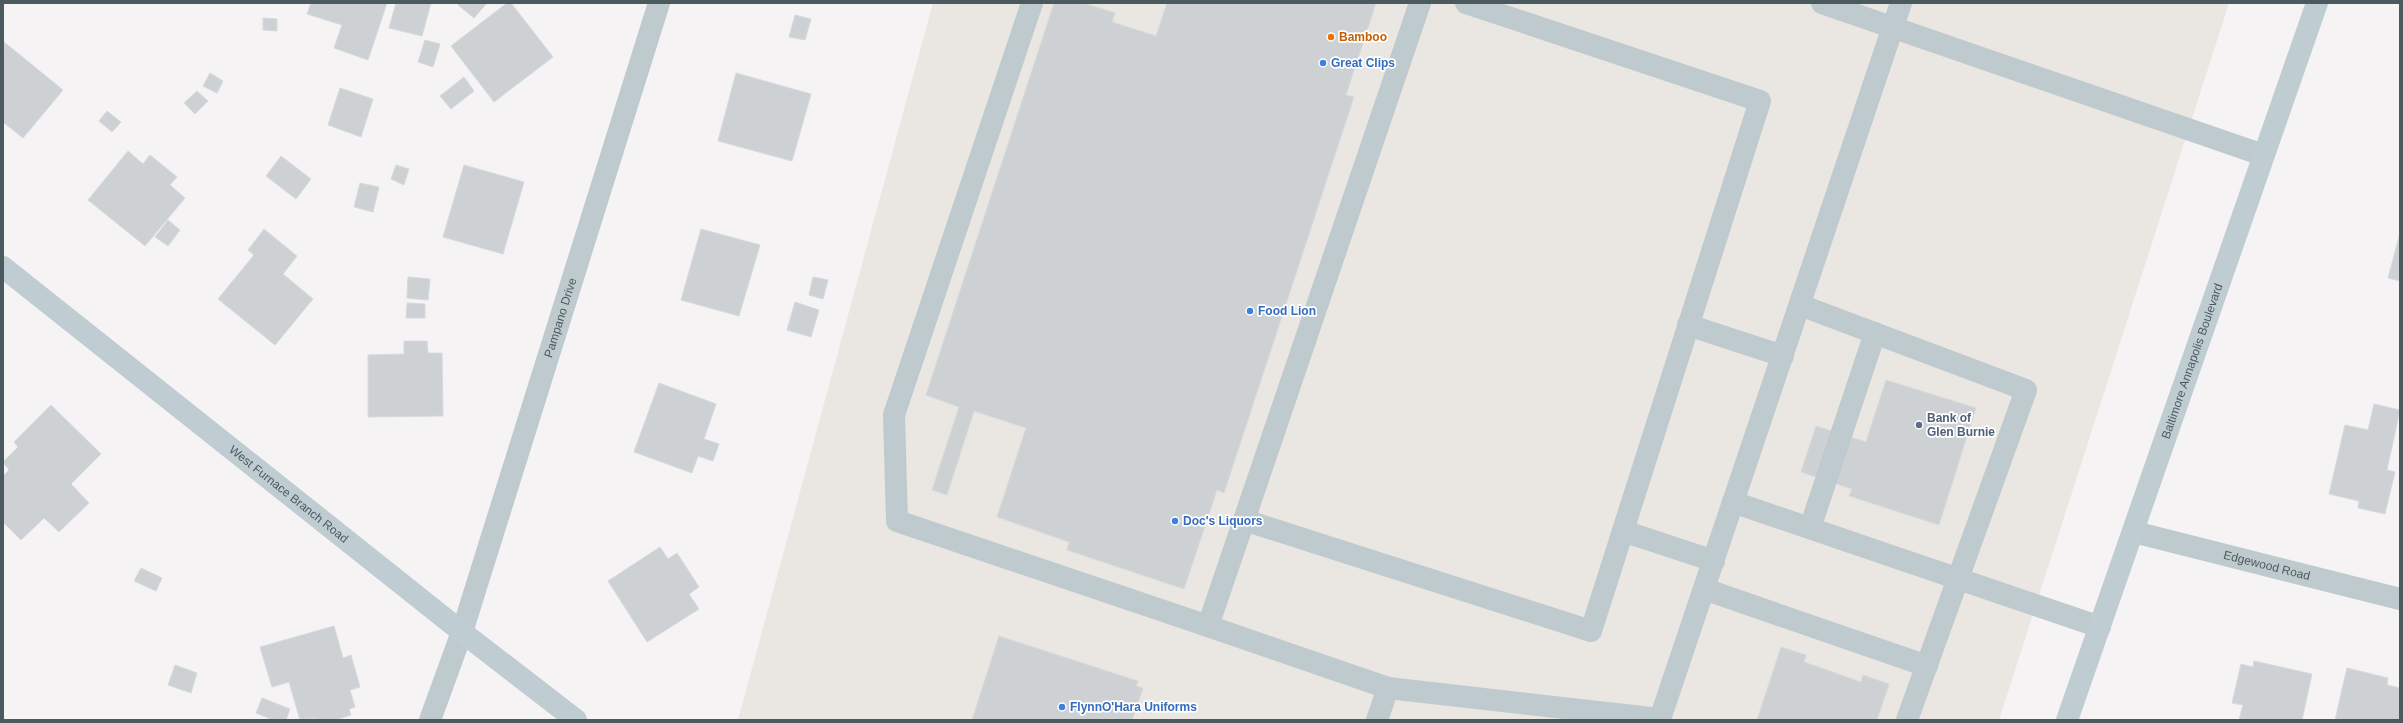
<svg xmlns="http://www.w3.org/2000/svg" width="2403" height="723" font-family="Arial,sans-serif">
<style>
.commercial{fill:#eae6e1}
.building{fill:#cdd1d4;stroke:#d7dadd}
.lines{fill:none;stroke-linecap:round;stroke-linejoin:round}
.lane{stroke:#bfcace;stroke-width:22}
.street{stroke:#bfcace;stroke-width:22}
.secondary{stroke:#bfcdd3;stroke-width:22}
.food-dot{fill:#e8710a;stroke:#fff;stroke-width:1.5}
.shop-dot{fill:#3f7fe0;stroke:#fff;stroke-width:1.5}
.service-dot{fill:#5c6f8a;stroke:#fff;stroke-width:1.5}
.labels{text-anchor:middle;stroke-width:3.5;stroke-linejoin:round;paint-order:stroke}
.food-label{font-size:12px;font-weight:bold;fill:#c56008;stroke:#fff;text-anchor:start}
.shop-label{font-size:12px;font-weight:bold;fill:#366cbe;stroke:#fff;text-anchor:start}
.street-label{font-size:12px;fill:#4b5a5f;stroke:#fff}
.service-label{font-size:12px;font-weight:bold;fill:#4e5e75;stroke:#fff;text-anchor:start}
</style>
<rect width="100%" height="100%" fill="#f5f3f3"/>
<path class="commercial" d="M933,3H2229L1999,720H738Z"/>
<g class="building">
<path d="M311,3H387L368,60L334,48L342,25L307,14Z"/>
<path d="M396,3H431L422,36L389,28Z"/>
<path d="M460,3H487L474,18L458,5Z"/>
<path d="M507,3H511L553,57L494,102L451,46Z"/>
<path d="M1054,3H1084L1115,13L1112,22L1156,36L1167,3H1376L1346,95L1354,97L1224,493L1217,490L1184,589L1067,550L1069,542L997,517L1026,428L974,411L947,495L932,490L959,407L926,395Z"/>
<path d="M795,15L811,19L805,40L789,37Z"/>
<path d="M263,18L277,19V31L263,30Z"/>
<path d="M425,40L440,44L433,67L418,62Z"/>
<path d="M4,42L63,90L23,138L3,122Z"/>
<path d="M210,73L223,81L217,93L203,86Z"/>
<path d="M736,73L811,94L792,161L718,141Z"/>
<path d="M464,77L474,91L451,109L440,96Z"/>
<path d="M340,88L373,99L361,137L328,125Z"/>
<path d="M197,91L208,101L195,114L184,103Z"/>
<path d="M107,111L121,122L112,132L99,121Z"/>
<path d="M128,151L143,164L150,155L177,177L170,185L185,198L145,246L88,200Z"/>
<path d="M281,156L311,179L296,199L266,176Z"/>
<path d="M396,165L409,169L404,185L391,179Z"/>
<path d="M464,165L524,182L503,254L443,237Z"/>
<path d="M360,183L379,187L373,212L354,207Z"/>
<path d="M168,220L180,230L168,246L155,237Z"/>
<path d="M264,229L297,256L283,274L313,299L275,345L218,299L254,255L248,250Z"/>
<path d="M701,229L760,245L739,316L681,300Z"/>
<path d="M2400,233V281L2388,278Z"/>
<path d="M408,277L430,279L428,300L407,298Z"/>
<path d="M813,277L828,280L823,299L809,295Z"/>
<path d="M795,302L819,310L811,337L787,330Z"/>
<path d="M407,303L425,304V318H406Z"/>
<path d="M404,341H427L428,353H442L443,416L368,417V355L404,354Z"/>
<path d="M1886,380L1976,408L1939,525L1849,496L1852,489L1801,472L1816,426L1866,442Z"/>
<path d="M659,383L716,404L704,439L719,444L713,461L698,456L692,473L634,452Z"/>
<path d="M2374,404L2400,410L2387,470L2395,472L2385,514L2358,508L2359,501L2329,494L2345,425L2368,430Z"/>
<path d="M51,405L101,454L71,484L89,503L59,532L44,518L21,540L3,522V476L9,470L3,462L18,447L14,442Z"/>
<path d="M660,547L668,559L677,553L699,587L689,594L699,609L647,642L608,581Z"/>
<path d="M141,568L162,578L156,591L134,581Z"/>
<path d="M334,626L343,658L351,655L360,687L350,690L355,707L349,709L351,715L335,720H315V718L300,720L289,682L272,687L260,647Z"/>
<path d="M999,636L1138,681L1136,686L1143,688L1132,720H972Z"/>
<path d="M1781,647L1806,655L1804,662L1861,682L1863,675L1889,684L1877,720H1757Z"/>
<path d="M2254,661L2312,674L2302,720H2239L2243,705L2232,703L2241,664L2253,667Z"/>
<path d="M175,665L197,673L191,693L168,685Z"/>
<path d="M2347,668L2388,678L2387,685L2400,688V720H2335Z"/>
<path d="M262,698L290,709L286,720H273L256,713Z"/>
</g>
<g class="lines">
<g class="lane">
<path d="M1032,3L894,415L897,521L1208,626"/>
<path d="M1822,3L2263,155"/>
<path d="M1800,305L2026,390L1907,720"/>
<path d="M1688,325L1783,356"/>
<path d="M1733,502L2100,627"/>
<path d="M1244,520L1591,631L1760,101L1466,3"/>
<path d="M1810,528L1875,333"/>
<path d="M1623,531L1714,561"/>
<path d="M1704,589L1927,666"/>
<path d="M1388,688L1208,626L1420,3"/>
<path d="M1377,720L1388,688L1660,719L1901,3"/>
</g>
<g class="street">
<path id="s1" d="M2134,532L2400,599"/>
<path id="s2" d="M430,720L462,632L659,3"/>
</g>
<g class="secondary">
<path id="s3" d="M3,267L462,632L576,720"/>
<path id="s4" d="M2067,720L2317,3"/>
</g>
</g>
<circle class="food-dot" cx="1331" cy="37" r="4"/>
<g class="shop-dot">
<circle cx="1323" cy="63" r="4"/>
<circle cx="1250" cy="311" r="4"/>
<circle cx="1175" cy="521" r="4"/>
<circle cx="1062" cy="707" r="4"/>
</g>
<circle class="service-dot" cx="1919" cy="425" r="4"/>
<g class="labels">
<g class="food-label">
<text x="1339" y="41">Bamboo</text>
</g>
<g class="shop-label">
<text x="1331" y="67">Great Clips</text>
<text x="1258" y="315">Food Lion</text>
<text x="1183" y="525">Doc's Liquors</text>
<text x="1070" y="711">FlynnO'Hara Uniforms</text>
</g>
<g class="street-label">
<text dy="4" stroke="none"><textPath href="#s2" startOffset="423">Pampano Drive</textPath></text>
<text dy="4" stroke="none"><textPath href="#s4" startOffset="380">Baltimore Annapolis Boulevard</textPath></text>
<text dy="4" stroke="none"><textPath href="#s3" startOffset="365">West Furnace Branch Road</textPath></text>
<text dy="4" stroke="none"><textPath href="#s1" startOffset="137">Edgewood Road</textPath></text>
</g>
<g class="service-label">
<text x="1927" y="422">Bank of<tspan x="1927" dy="14">Glen Burnie</tspan></text>
</g>
</g>
<rect width="2403" height="723" fill="none" stroke="#4b5a5f" stroke-width="8"/>
</svg>
